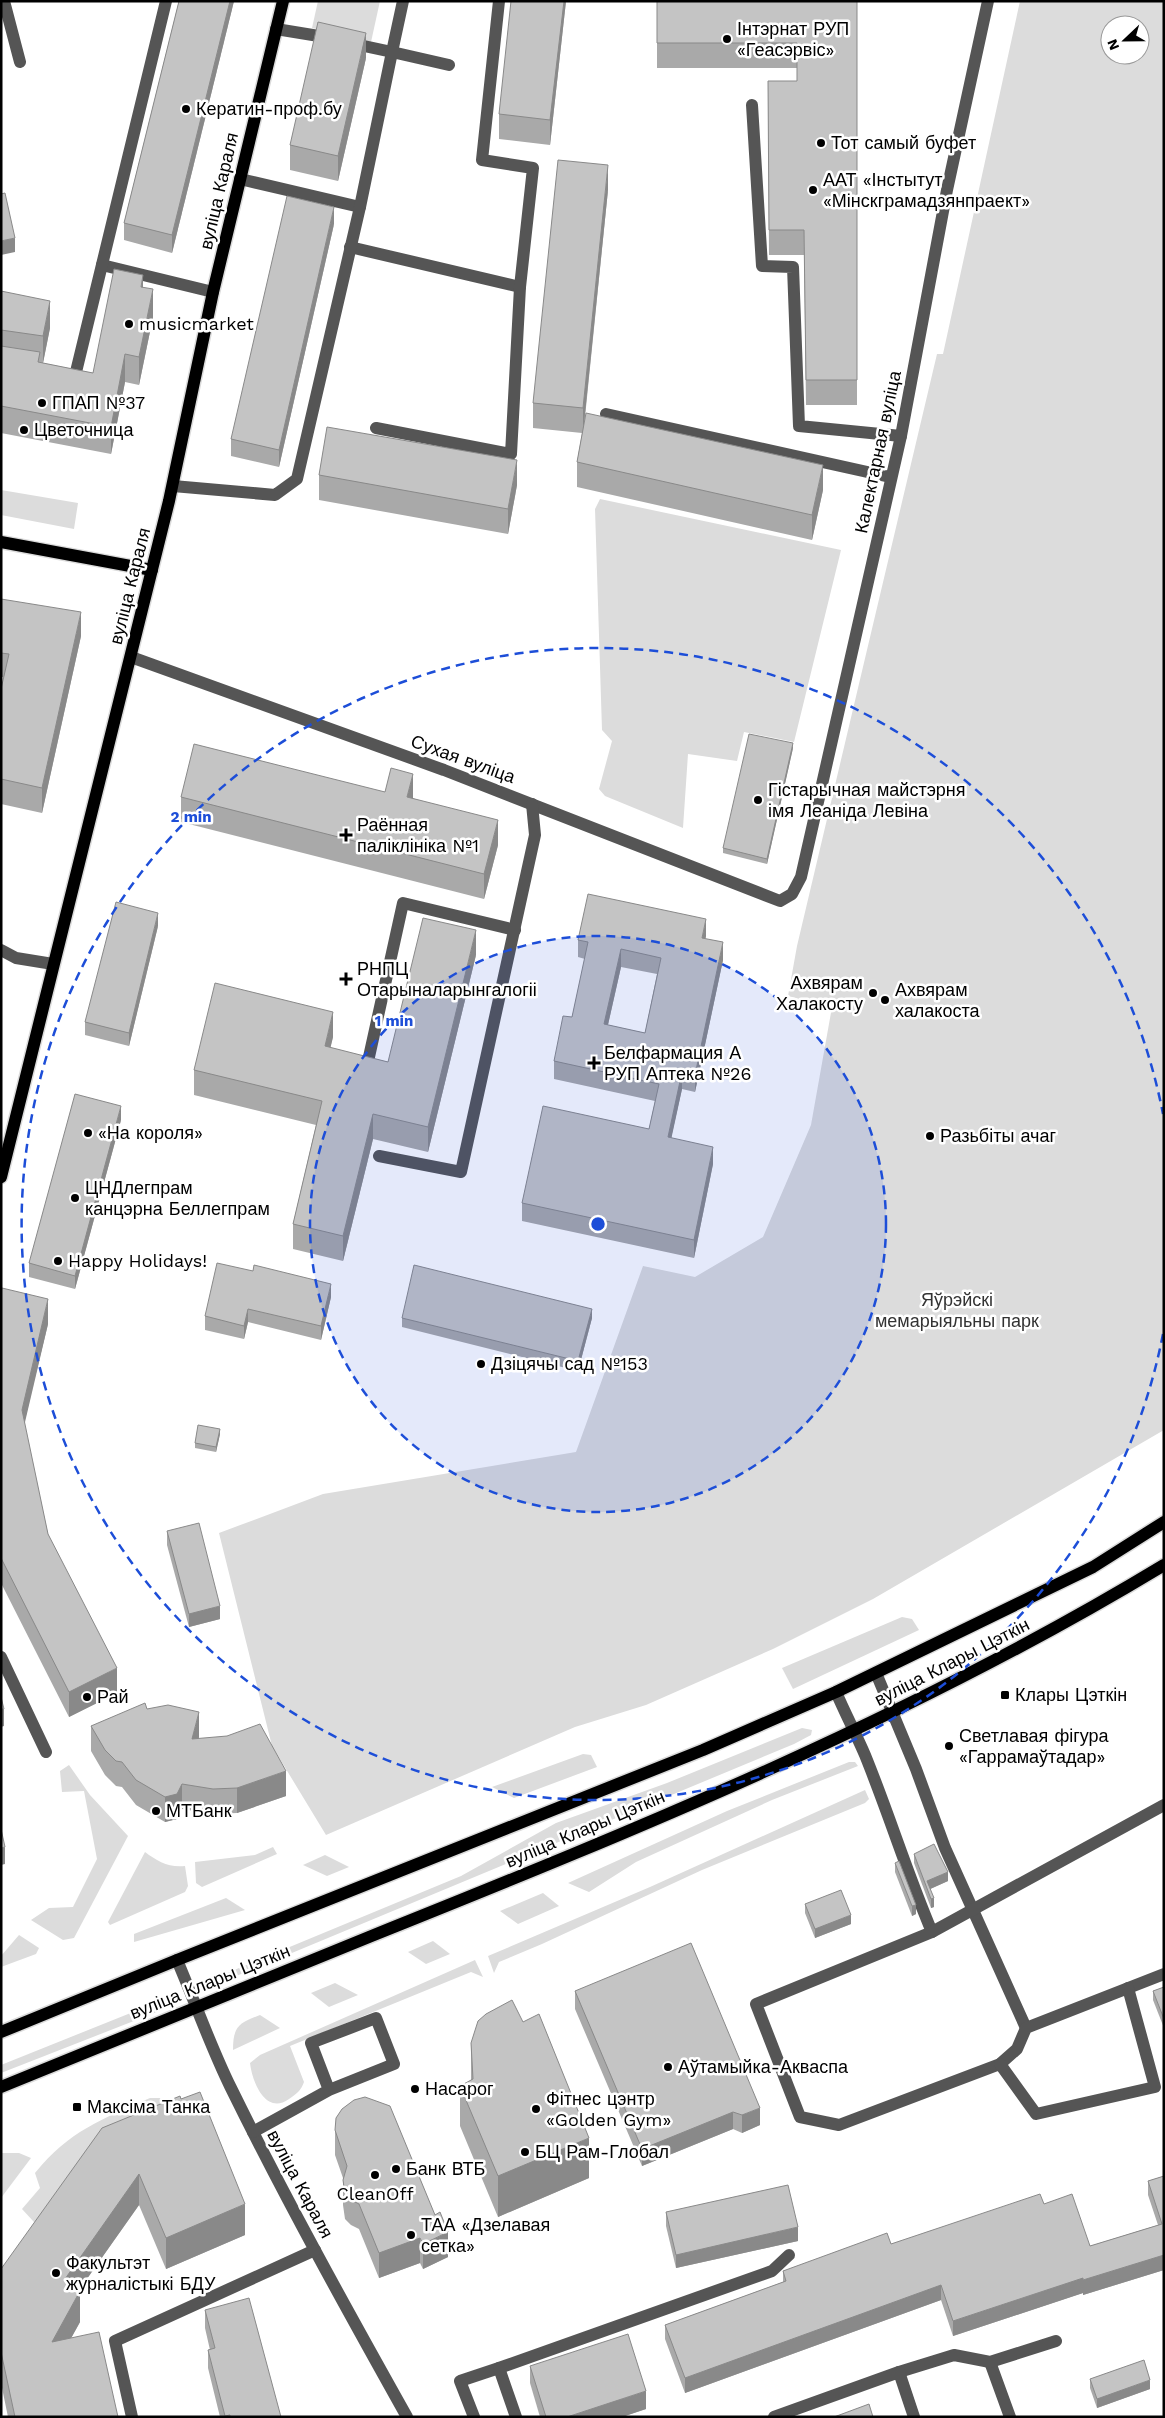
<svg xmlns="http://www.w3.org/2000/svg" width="1165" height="2418" font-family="'Work Sans',sans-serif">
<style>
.green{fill:#dcdcdc;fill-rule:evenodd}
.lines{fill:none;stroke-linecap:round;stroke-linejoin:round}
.major-casing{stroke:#dbdbdb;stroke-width:15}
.minor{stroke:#555;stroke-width:12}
.major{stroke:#000;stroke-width:12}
.wall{fill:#a9a9a9;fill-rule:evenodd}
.shaded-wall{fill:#898989}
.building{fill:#c4c4c4;stroke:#898989;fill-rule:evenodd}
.ring{fill:none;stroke:#1d4ed8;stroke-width:2.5;stroke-dasharray:9 6}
.poi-dot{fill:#000;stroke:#fff;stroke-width:2}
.labels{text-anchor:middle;stroke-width:5;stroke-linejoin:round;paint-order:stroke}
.poi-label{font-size:18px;fill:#000;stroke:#fff;text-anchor:start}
.street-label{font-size:18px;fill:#000;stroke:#fff}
.park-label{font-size:18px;fill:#333;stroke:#fff}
.centre{fill:#1d4ed8;stroke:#fff;stroke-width:2.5}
.ring-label{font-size:15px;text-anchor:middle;font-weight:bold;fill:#1d4ed8;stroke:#fff;stroke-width:5;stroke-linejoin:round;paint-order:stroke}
</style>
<rect width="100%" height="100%" fill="#fff"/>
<g class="green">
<path d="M318,1H380L371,42L312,28Z"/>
<path d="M1020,1H1164V1430L873,1599L773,1649L646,1705L575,1727L326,1835L272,1746L219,1533L323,1494L576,1452L643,1266L695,1277L763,1237L811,1125L832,1007L788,996L797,946L937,354H943ZM1110,25H1140V55H1110Z"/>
<path d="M1,490L78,503L74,529L1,515Z"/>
<path d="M600,499L841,550L794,742L744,732L737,761L688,754L683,828L605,796L599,789L612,741L602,730L595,509Z"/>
<path d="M902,1617L912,1619L919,1630L793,1689L782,1668Z"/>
<path d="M802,1728L812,1730L811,1735L794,1744L222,1982L227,1973L461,1876L556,1823L667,1783Z"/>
<path d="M583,1754L591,1755L597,1767L514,1798L492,1787Z"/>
<path d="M849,1762H855L858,1766L772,1800L636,1862L589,1892L568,1883L727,1811Z"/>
<path d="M69,1765L90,1795L128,1836L74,1938L63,1940L31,1920L49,1908L73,1907L97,1859L84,1791L62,1792L60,1771Z"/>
<path d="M865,1790L869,1799L865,1803L702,1870L542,1944L499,1962L494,1973L488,1956L650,1887Z"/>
<path d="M273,1847L277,1854L202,1887L196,1883L195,1862L255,1855Z"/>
<path d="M145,1852C157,1861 169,1868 185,1866L188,1886L185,1892L110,1925L108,1922Z"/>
<path d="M325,1855L349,1867L327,1876L303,1865Z"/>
<path d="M543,1893L559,1906L518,1924L500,1911Z"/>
<path d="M226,1898L245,1910L134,1942V1934Z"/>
<path d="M19,1935L39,1948L36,1954L1,1967V1956Z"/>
<path d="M433,1941L450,1954L426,1964L408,1952Z"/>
<path d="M475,1960L483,1977L471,1972L290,2046L304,2082C301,2091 296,2094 289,2099C266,2116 252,2082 250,2063L260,2055Z"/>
<path d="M335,1983L358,1995L329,2007L311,1993Z"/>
<path d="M167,2001L170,2003L167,2008L1,2073V2065L158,2002Z"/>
<path d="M260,2015L280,2028L233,2050C233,2026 239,2023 260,2015Z"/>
<path d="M150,2098H165L180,2103L46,2235L22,2209L40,2188L35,2173C69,2131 102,2119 150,2098Z"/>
<path d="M1,2153H19L31,2158L1,2198Z"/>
</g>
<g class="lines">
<g class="major-casing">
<g id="major">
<path d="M1,542L152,570"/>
<path d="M1,1177L169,501L213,292L283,1"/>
<path d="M1,2032L177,1960L703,1750L836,1692L1093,1567L1164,1522"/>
<path d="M1,2087C124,2038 246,1986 369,1937C641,1828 913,1717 1164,1565"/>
</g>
</g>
<g class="minor">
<path d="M4,1L20,62"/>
<path d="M276,29L331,38"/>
<path d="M350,43L392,52L403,1"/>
<path d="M752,105L762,266L793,267L799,426L901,436"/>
<path d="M240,179L360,207"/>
<path d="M350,247L520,287"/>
<path d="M102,265L213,292"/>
<path d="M65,374L75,376L166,1"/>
<path d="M606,414L890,477"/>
<path d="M376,428L511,454L520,287L533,168L482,160L499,1"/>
<path d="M173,486L275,495L297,479L360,207L392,52L449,65"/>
<path d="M131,657L444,770L780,901L792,894L801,877L901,436L947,190L988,1"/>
<path d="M1,950L16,958L53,964"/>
<path d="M367,1066L403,903L515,930"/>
<path d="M379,1156L461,1172L535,835L532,804"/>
<path d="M1,1657L46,1752"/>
<path d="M876,1673L916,1769L945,1848L1026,2028"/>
<path d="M836,1692C845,1713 856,1734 865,1755C889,1814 907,1873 932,1932"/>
<path d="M1164,1805L932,1932L756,2004L800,2117L839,2125L1000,2064L1017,2049L1026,2028L1164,1974"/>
<path d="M177,1960C195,2002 210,2045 230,2086C285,2198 346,2308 407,2417"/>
<path d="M1000,2064L1036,2114L1155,2087L1128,1988"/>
<path d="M253,2132L329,2090L394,2064L376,2018L311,2043L329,2090"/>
<path d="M990,2362L1010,2417"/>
<path d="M899,2372L954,2355L990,2362L1056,2341"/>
<path d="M132,2417L115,2341L315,2250"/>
<path d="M474,2417L460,2381L499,2368"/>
<path d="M516,2417L499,2368L772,2271L789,2255"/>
<path d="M774,2417L899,2372L914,2417"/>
</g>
<use href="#major" class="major"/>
</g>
<g class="wall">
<path d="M179,1H234L172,253L124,240V223Z"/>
<path d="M566,1L550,145L499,139V114Z"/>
<path d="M657,1H857V405H806L804,255H769L768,81H797V68H657Z"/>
<path d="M366,58L338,181L290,170V145Z"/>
<path d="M608,190L584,427L823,490L812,540L577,487V462L582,433L533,428V403Z"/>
<path d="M334,224L279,467L231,456V439Z"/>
<path d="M143,287L153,317L139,385L125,382L111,454L1,433V291L50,328L43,363L93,373Z"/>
<path d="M319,475L517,485L508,534L319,500Z"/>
<path d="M1,599L81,636L42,813L1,804V689L4,677H1Z"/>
<path d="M793,748L767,864L723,853V848Z"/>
<path d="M385,792L413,798L498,845L484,899L181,822V797Z"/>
<path d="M158,926L129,1046L85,1035V1022Z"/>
<path d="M706,936L705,939L723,960L695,1092L682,1089L671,1138L713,1164L694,1258L522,1221V1203L649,1129L655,1101L554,1079V1061L572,1017L585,959L578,957V940ZM621,967L657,974L645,1033L608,1025Z"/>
<path d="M476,955L428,1152L373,1139L343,1261L293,1249V1224L316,1125L194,1095V1070L333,1037L330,1048L388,1062Z"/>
<path d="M121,1120L75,1289L29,1277V1263Z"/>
<path d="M253,1271L331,1297L321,1340L248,1322L244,1339L205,1330V1316Z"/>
<path d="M1,1292L48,1324L24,1423L48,1534L117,1693L69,1717L1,1583Z"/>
<path d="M402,1318H592L578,1371L402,1327Z"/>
<path d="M220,1434L216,1452L195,1448V1443Z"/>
<path d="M167,1531L220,1619L189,1627L167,1545Z"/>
<path d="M147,1709L199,1737L198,1739L286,1796L237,1813L213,1814L182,1809L177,1819L165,1822L136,1805L122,1787L116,1786L105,1775L91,1751V1726Z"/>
<path d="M914,1854L948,1881L930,1889L934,1907L931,1908L914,1863Z"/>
<path d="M895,1863L916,1914L912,1916L895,1872Z"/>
<path d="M805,1904L851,1924L815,1938L805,1913Z"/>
<path d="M1164,1987V2028L1153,2000V1991Z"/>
<path d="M575,1991L760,2125L742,2133L733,2129L642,2166L575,2009Z"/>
<path d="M523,2022L589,2178L498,2217L460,2126V2086L471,2081V2043Z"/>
<path d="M180,2096L245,2235L166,2269L139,2205L79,2290L80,2322L71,2338L118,2417H8L1,2383V2269Z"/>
<path d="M335,2130L448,2257L423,2269L420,2263L379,2278L359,2229L351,2225L345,2219L343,2205V2178L335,2155Z"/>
<path d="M1164,2176V2270L1083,2295V2293L953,2336L941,2300L685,2393L665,2339V2325L783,2282V2271L891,2244L1044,2204L1090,2246L1158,2225L1148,2195V2181Z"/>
<path d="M666,2212L798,2241L676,2268L666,2226Z"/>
<path d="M205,2310L281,2417H220L208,2368V2350H210L205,2328Z"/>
<path d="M530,2366L646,2409L622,2417H540L530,2383Z"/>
<path d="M1090,2379L1150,2389L1097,2408L1090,2388Z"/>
</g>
<g class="shaded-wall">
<path d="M230,1H234L172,253V235Z"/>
<path d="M564,1H566L550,145V120Z"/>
<path d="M366,33V58L338,181V156Z"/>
<path d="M608,165V190L583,433V408Z"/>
<path d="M334,207V224L279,467V450Z"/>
<path d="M15,238V252L1,255V241Z"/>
<path d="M143,275V302L141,287Z"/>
<path d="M153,289V317L139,385V357Z"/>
<path d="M50,301V328L43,363V336Z"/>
<path d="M125,354V382L111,454V427Z"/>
<path d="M517,460V485L508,534V509Z"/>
<path d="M823,465V490L812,540V515Z"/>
<path d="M81,612V636L42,813V788Z"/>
<path d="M793,743V748L767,864V859Z"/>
<path d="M413,774V799L407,797Z"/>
<path d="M498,820V845L484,899V874Z"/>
<path d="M158,913V926L129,1046V1033Z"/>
<path d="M706,919V936L702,956V938Z"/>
<path d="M476,930V955L428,1152V1127Z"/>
<path d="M723,942V960L695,1092V1075Z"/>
<path d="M621,949V967L604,1042V1024Z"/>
<path d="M333,1012V1037L325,1071V1046Z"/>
<path d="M682,1072V1089L668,1154V1137Z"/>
<path d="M121,1106V1120L75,1289V1276Z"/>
<path d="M373,1114V1139L343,1261V1236Z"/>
<path d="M713,1147V1164L694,1258V1240Z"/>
<path d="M331,1284V1297L321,1340V1326Z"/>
<path d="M48,1299V1324L22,1435V1410Z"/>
<path d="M248,1309V1322L244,1339V1326Z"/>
<path d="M592,1309V1318L578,1371V1361Z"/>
<path d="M220,1429V1434L216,1452V1447Z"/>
<path d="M220,1606V1619L189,1627V1614Z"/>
<path d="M117,1668V1693L69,1717V1692Z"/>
<path d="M1,1709H4V1726L1,1727Z"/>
<path d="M199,1712V1737L192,1764V1739Z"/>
<path d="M286,1771V1796L237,1813V1788Z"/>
<path d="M182,1784V1809L177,1819L165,1822V1797Z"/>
<path d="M5,1847V1864L1,1865V1848Z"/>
<path d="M948,1872V1881L928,1890L927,1881Z"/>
<path d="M934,1898V1907L931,1908V1899Z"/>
<path d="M916,1905V1914L912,1916V1906Z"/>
<path d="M851,1915V1924L815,1938V1929Z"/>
<path d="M760,2108V2125L742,2133V2115Z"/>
<path d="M733,2112V2129L642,2166V2149Z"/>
<path d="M589,2138V2178L498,2217V2176Z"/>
<path d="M139,2174V2205L65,2310V2279Z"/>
<path d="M245,2204V2235L166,2269V2238Z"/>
<path d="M798,2227V2241L676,2268V2255Z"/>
<path d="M448,2232V2257L423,2269V2244Z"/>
<path d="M420,2238V2263L379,2278V2253Z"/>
<path d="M1164,2255V2270L1083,2295V2280Z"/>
<path d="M1083,2278V2293L953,2336V2321Z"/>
<path d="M941,2285V2300L685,2393V2378Z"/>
<path d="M80,2291V2322L52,2373V2342Z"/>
<path d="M1150,2380V2389L1097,2408V2399Z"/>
<path d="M646,2391V2409L622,2417H567Z"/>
</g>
<g class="building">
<path d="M179,1H230L172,235L124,223Z"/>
<path d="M511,1H564L550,120L499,114Z"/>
<path d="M657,1H857V380H806L804,230H769L768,81H797V43H657Z"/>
<path d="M318,22L366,33L338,156L290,145Z"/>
<path d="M558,160L608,165L583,408L533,403Z"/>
<path d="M5,193L15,238L1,241V194Z"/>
<path d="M287,196L334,207L279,450L231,439Z"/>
<path d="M114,269L143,275L141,287L153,289L139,357L125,354L111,427L1,406V346L40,352L38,362L93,373Z"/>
<path d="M1,291L50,301L43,336L1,330Z"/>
<path d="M586,413L823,465L812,515L577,462Z"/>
<path d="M327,427L517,460L508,509L319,475Z"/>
<path d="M1,599L81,612L42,788L1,779V689L9,654L1,653Z"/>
<path d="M749,734L793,743L767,859L723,848Z"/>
<path d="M194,744L385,792L391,768L413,774L407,797L498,820L484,874L181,797Z"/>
<path d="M588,894L706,919L702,938L723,942L695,1075L682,1072L668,1137L713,1147L694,1240L522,1203L543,1106L649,1129L659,1084L554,1061L563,1016L572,1017L588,942L578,940ZM621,949L661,958L645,1033L604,1024Z"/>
<path d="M116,902L158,913L129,1033L85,1022Z"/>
<path d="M423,918L476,930L428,1127L373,1114L343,1236L293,1224L322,1101L194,1070L215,983L333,1012L325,1046L388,1062Z"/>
<path d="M75,1094L121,1106L75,1276L29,1263Z"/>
<path d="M217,1263L253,1271L254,1265L331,1284L321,1326L248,1309L244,1326L205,1316Z"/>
<path d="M414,1265L592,1309L578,1361L402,1318Z"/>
<path d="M2,1288L48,1299L22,1410L48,1534L117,1668L69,1692L1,1558V1292Z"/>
<path d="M198,1425L220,1429L216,1447L195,1443Z"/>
<path d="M199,1523L220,1606L189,1614L167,1531Z"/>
<path d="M1,1697L4,1709H1Z"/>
<path d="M145,1703L147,1709L168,1705L199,1712L192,1739L227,1736L260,1724L286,1771L237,1788L213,1789L182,1784L177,1794L165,1797L136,1780L122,1762L116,1761L105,1750L91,1726Z"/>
<path d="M1,1829L5,1847L1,1848Z"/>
<path d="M934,1844L948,1872L927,1881L934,1898L931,1899L914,1854Z"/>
<path d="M899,1861L916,1905L912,1906L895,1863Z"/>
<path d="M841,1890L851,1915L815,1929L805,1904Z"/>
<path d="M691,1943L760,2108L742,2115L733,2112L642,2149L575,1991Z"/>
<path d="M1164,1987V2019L1153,1991Z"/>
<path d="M512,2000L523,2022L539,2014L589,2138L498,2176L460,2086L473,2079L471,2043L478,2021L486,2014Z"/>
<path d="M200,2092L245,2204L166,2238L139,2174L65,2279L80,2291L52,2342L99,2332L118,2417H15L1,2352V2269L102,2128L180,2096L181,2099Z"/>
<path d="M365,2097L390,2106L435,2215L440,2212L448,2232L423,2244L420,2238L379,2253L359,2204L351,2200L345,2194L343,2180L347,2166L335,2130L336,2118L342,2109L354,2100Z"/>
<path d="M1164,2176V2255L1083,2280V2278L953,2321L941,2285L685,2378L665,2325L786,2281L783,2271L887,2233L891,2244L1040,2194L1044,2204L1072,2194L1090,2246L1162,2224L1148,2181Z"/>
<path d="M788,2185L798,2227L676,2255L666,2212Z"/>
<path d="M249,2298L281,2417H230V2415L225,2416L208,2350L215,2348L205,2310Z"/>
<path d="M628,2334L646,2391L567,2417H546L530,2366Z"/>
<path d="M1144,2360L1150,2380L1097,2399L1090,2379Z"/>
<path d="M869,2404L873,2417H834Z"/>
</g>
<circle cx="598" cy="1224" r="288" fill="#1d4ed8" fill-opacity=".12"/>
<g class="ring">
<circle cx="598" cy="1224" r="288"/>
<path d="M1163 1334A576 576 0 1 1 1163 1114"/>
</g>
<g class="poi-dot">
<circle cx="727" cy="39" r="5"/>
<circle cx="186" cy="109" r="5"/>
<circle cx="821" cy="143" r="5"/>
<circle cx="813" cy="190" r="5"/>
<circle cx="129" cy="324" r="5"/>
<circle cx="42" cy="403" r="5"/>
<circle cx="24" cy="430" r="5"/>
<circle cx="758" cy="800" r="5"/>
<path d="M343.5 827.5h5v5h5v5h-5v5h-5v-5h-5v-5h5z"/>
<path d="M343.5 971.5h5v5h5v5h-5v5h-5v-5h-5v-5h5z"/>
<circle cx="873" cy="993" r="5"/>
<circle cx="885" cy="1000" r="5"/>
<path d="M591.5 1055.5h5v5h5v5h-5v5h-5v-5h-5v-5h5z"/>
<circle cx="88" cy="1133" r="5"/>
<circle cx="930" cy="1136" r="5"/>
<circle cx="75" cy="1198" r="5"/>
<circle cx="58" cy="1261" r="5"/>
<circle cx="481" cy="1364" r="5"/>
<rect x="1000" y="1690" width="10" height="10" rx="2.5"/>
<circle cx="87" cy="1697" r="5"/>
<circle cx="949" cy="1746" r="5"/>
<circle cx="156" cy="1811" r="5"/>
<circle cx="668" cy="2067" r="5"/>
<circle cx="415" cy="2089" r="5"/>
<rect x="72" y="2102" width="10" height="10" rx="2.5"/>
<circle cx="536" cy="2109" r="5"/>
<circle cx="525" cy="2152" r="5"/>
<circle cx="396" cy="2169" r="5"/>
<circle cx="375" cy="2175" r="5"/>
<circle cx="411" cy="2235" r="5"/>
<circle cx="56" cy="2273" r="5"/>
</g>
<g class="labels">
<g class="poi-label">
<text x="737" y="35">Інтэрнат РУП<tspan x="737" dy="21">«Геасэрвіс»</tspan></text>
<text x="196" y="115">Кератин-проф.бу</text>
<text x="831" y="149">Тот самый буфет</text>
<text x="823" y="186">ААТ «Інстытут<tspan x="823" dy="21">«Мінскграмадзянпраект»</tspan></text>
<text x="139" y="330">musicmarket</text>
<text x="52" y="409">ГПАП №37</text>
<text x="34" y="436">Цветочница</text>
<text x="768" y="796">Гістарычная майстэрня<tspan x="768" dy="21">імя Леаніда Левіна</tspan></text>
<text x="357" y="831">Раённая<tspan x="357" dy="21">паліклініка №1</tspan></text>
<text x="357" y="975">РНПЦ<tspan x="357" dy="21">Отарыналарынгалогіі</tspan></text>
<text x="863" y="989" text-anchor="end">Ахвярам<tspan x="863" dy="21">Халакосту</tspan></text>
<text x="895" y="996">Ахвярам<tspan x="895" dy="21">халакоста</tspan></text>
<text x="604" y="1059">Белфармация А<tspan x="604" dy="21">РУП Аптека №26</tspan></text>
<text x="98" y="1139">«На короля»</text>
<text x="940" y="1142">Разьбіты ачаг</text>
<text x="85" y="1194">ЦНДлегпрам<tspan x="85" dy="21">канцэрна Беллегпрам</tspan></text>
<text x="68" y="1267">Happy Holidays!</text>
<text x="491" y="1370">Дзіцячы сад №153</text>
<text x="1015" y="1701">Клары Цэткін</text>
<text x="97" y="1703">Рай</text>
<text x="959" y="1742">Светлавая фігура<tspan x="959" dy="21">«Гаррамаўтадар»</tspan></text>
<text x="166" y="1817">МТБанк</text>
<text x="678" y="2073">Аўтамыйка-Акваспа</text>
<text x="425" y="2095">Насарог</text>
<text x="546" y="2105">Фітнес цэнтр<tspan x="546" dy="21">«Golden Gym»</tspan></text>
<text x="87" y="2113">Максіма Танка</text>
<text x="535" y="2158">БЦ Рам-Глобал</text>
<text x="406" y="2175">Банк ВТБ</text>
<text x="375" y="2200" text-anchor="middle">CleanOff</text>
<text x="421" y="2231">ТАА «Дзелавая<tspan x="421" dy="21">сетка»</tspan></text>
<text x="66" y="2269">Факультэт<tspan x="66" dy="21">журналістыкі БДУ</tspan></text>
</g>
<g class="street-label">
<text transform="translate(219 191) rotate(-77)" y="6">вуліца Караля</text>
<text transform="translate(878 452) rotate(-78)" y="6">Калектарная вуліца</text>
<text transform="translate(130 586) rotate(-76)" y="6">вуліца Караля</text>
<text transform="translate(463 759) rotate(20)" y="6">Сухая вуліца</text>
<text transform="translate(952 1662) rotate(-27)" y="6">вуліца Клары Цэткін</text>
<text transform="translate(585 1829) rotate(-23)" y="6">вуліца Клары Цэткін</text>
<text transform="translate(210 1982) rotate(-22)" y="6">вуліца Клары Цэткін</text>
<text transform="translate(300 2184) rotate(62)" y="6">вуліца Караля</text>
</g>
<g class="park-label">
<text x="957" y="1306">Яўрэйскі<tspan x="957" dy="21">мемарыяльны парк</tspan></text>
</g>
</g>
<circle cx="598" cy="1224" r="8" class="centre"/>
<g class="ring-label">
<text x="191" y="822">2 min</text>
<text x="394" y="1026">1 min</text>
</g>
<rect width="1165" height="2418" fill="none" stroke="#000000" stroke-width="5"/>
<g transform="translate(1125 40) rotate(248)"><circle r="24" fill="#ffffff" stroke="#999999"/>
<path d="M0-4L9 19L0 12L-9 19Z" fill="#000000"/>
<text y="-8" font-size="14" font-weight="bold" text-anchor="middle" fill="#000000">N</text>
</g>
</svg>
